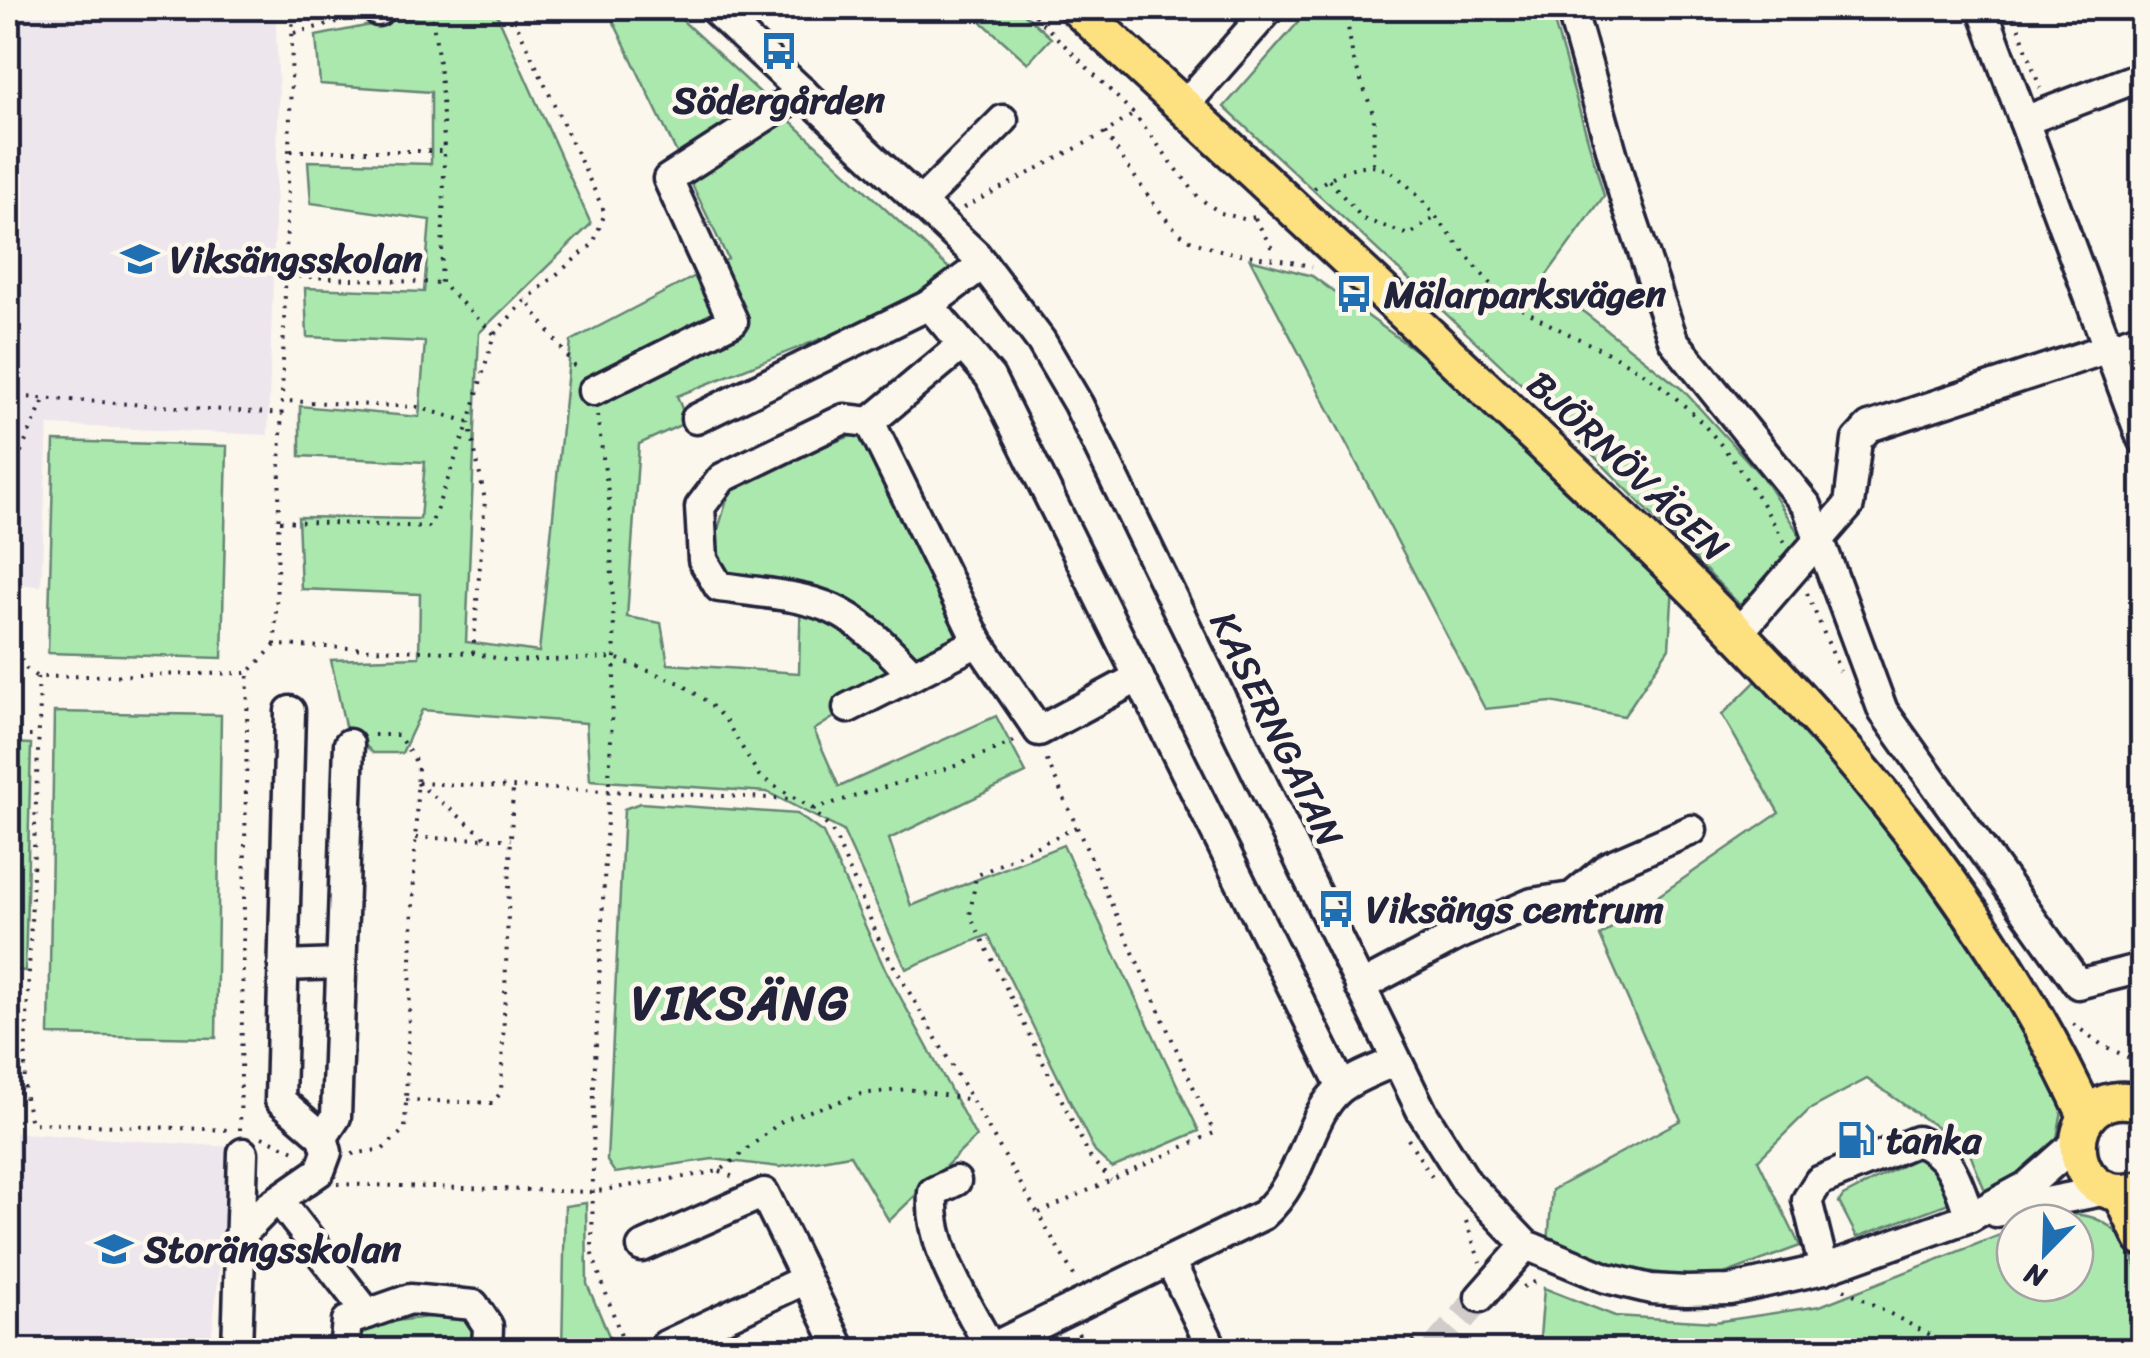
<svg xmlns="http://www.w3.org/2000/svg" width="2150" height="1358" font-family="Sriracha,sans-serif">
<style>
.built{fill:#eee6ed}
.green{fill:#abe8ae;stroke:#668574;stroke-width:2.5}
.lines{fill:none;stroke-linecap:round;stroke-linejoin:round}
.minor-tunnel{stroke:#d0ccc9;stroke-width:28;stroke-dasharray:28 14;stroke-linecap:butt}
.minor-casing{stroke:#22223b;stroke-width:35}
.major-casing{stroke:#22223b;stroke-width:42}
.path{stroke:#22223b;stroke-width:4;stroke-dasharray:2.5 8;stroke-linecap:butt}
.minor{stroke:#fbf7ec;stroke-width:28}
.major{stroke:#fde080;stroke-width:35}
.labels{text-anchor:middle;stroke-width:9;stroke-linejoin:round;paint-order:stroke}
.poi-label{font-size:38px;font-weight:bold;fill:#22223b;stroke:#fbf7ec;text-anchor:start}
.street-label{font-size:38px;fill:#22223b;stroke:#fbf7ec}
.district-label{font-size:48px;font-weight:bold;letter-spacing:2.5px;fill:#22223b;stroke:#fbf7ec}
</style>
<rect width="100%" height="100%" fill="#fbf7ec"/>
<filter id="ink" filterUnits="userSpaceOnUse"><feTurbulence type="fractalNoise" baseFrequency=".01" numOctaves="2"/><feDisplacementMap in="SourceGraphic" scale="20" xChannelSelector="R" yChannelSelector="G"/><feConvolveMatrix kernelMatrix="1 2 1 2 8 2 1 2 1" color-interpolation-filters="sRGB"/></filter>
<g filter="url(#ink)">
<g class="built">
<path d="M8,8H275L279,93L268,435L48,425L41,586L8,584Z"/>
<path d="M8,1132L233,1147L210,1350H8Z"/>
</g>
<g class="green">
<path d="M455,8L496,12L591,224L479,333L466,642L539,652L571,341L728,259L607,8H669L952,271L928,296L677,396L687,422L639,444L627,617L661,623L668,664L799,673L801,586L722,579L714,543L732,483L858,433L871,444L964,635L814,730L839,787L996,716L1026,773L889,839L911,906L1063,845L1199,1131L1112,1168L1095,1152L988,935L906,969L843,831L767,792L590,780L586,723L422,710L402,753H373L345,726L331,660L419,657L420,594L301,589L298,517L420,519L425,462L300,456V406L419,417L425,342L307,337L305,288L424,292L430,220L311,203L308,161L431,164V92L320,84L316,36Z"/>
<path d="M966,8H1018L1051,38L1028,63Z"/>
<path d="M1305,8H1550L1604,196L1543,280L1683,390L1763,478L1803,540L1740,605L1546,407L1224,107L1301,19Z"/>
<path d="M1250,259L1312,276L1462,384L1673,585L1669,648L1624,716L1551,702L1485,709Z"/>
<path d="M54,441L227,446L222,658L48,653Z"/>
<path d="M1764,673L1973,935L2049,1072L2062,1110L2055,1149L2037,1167L1986,1193L1968,1149L1867,1079L1809,1110L1758,1160L1800,1246L1708,1280L1618,1267L1548,1244L1552,1190L1681,1120L1600,936L1779,813L1722,715Z"/>
<path d="M54,712L221,715L216,1038L49,1035Z"/>
<path d="M8,743L31,744L25,971L8,969Z"/>
<path d="M640,803L797,814L823,833L883,965L976,1137L889,1221L850,1155L780,1167L713,1159L615,1173L607,1161L624,809Z"/>
<path d="M1937,1157L1957,1200L1857,1237L1839,1202L1843,1196L1917,1158Z"/>
<path d="M586,1203L587,1284L615,1350H562L565,1206Z"/>
<path d="M2055,1213C2067,1214 2083,1214 2094,1218C2148,1239 2142,1305 2142,1350H1539L1544,1288L1615,1316L1715,1322L1820,1306L2015,1229V1283H2075V1223H2029Z"/>
<path d="M472,1312L482,1350H353L354,1340L369,1324Z"/>
</g>
<g class="lines">
<path class="minor-tunnel" d="M1434,1350L1480,1297"/>
<g class="minor-casing">
<g id="minor">
<path d="M377,8L378,11"/>
<path d="M713,8L976,255L1041,341L1078,404L1422,1112L1467,1183L1526,1245L1606,1278L1651,1289L1686,1291L1730,1290L1824,1269L1970,1217L2027,1186L2077,1142"/>
<path d="M1571,8L1624,195L1673,340L1807,506L1883,711L2078,984L2142,968"/>
<path d="M1982,8L2142,439"/>
<path d="M1183,107L1270,8"/>
<path d="M2024,121L2142,76"/>
<path d="M921,202L1003,120"/>
<path d="M929,305L983,264"/>
<path d="M962,345L870,422L978,642"/>
<path d="M593,391L733,321L668,179L803,92"/>
<path d="M696,419L929,305L990,377L1342,1087"/>
<path d="M870,422L844,419L722,478L700,507L703,560L719,587C821,600 840,597 913,675"/>
<path d="M1740,631L1849,505L1857,440L1869,427L2142,337"/>
<path d="M848,708L978,642L1039,731L1139,677"/>
<path d="M283,966L341,964"/>
<path d="M1360,987L1456,936L1532,903L1572,897L1609,866L1692,830"/>
<path d="M323,1137L336,1117L349,744"/>
<path d="M956,1181L933,1192C929,1248 965,1300 991,1349"/>
<path d="M279,1200L368,1314"/>
<path d="M1996,1212L2107,1190"/>
<path d="M239,1237L268,1207L320,1171L327,1152L323,1137L280,1100L290,711"/>
<path d="M642,1247L764,1193L841,1350"/>
<path d="M1170,1261L1213,1350"/>
<path d="M1824,1269L1807,1200L1819,1181L1917,1141C1953,1155 1958,1184 1970,1217"/>
<path d="M1480,1297L1526,1245"/>
<path d="M666,1345L806,1279"/>
<path d="M237,1350L243,1153"/>
<path d="M344,1350L347,1321L410,1299L474,1305L488,1326L487,1350"/>
<path d="M987,1350L1263,1215C1307,1176 1306,1117 1340,1089C1355,1077 1378,1069 1396,1061"/>
</g>
</g>
<g class="major-casing">
<g id="major">
<path d="M1077,8C1222,141 1366,276 1509,411C1731,620 1958,835 2087,1117"/>
<path d="M2142,1103C2054,1080 2060,1215 2142,1189"/>
<path d="M2121,1193L2142,1238"/>
</g>
</g>
<g class="path">
<path d="M430,8C449,98 444,190 441,283L494,334"/>
<path d="M509,8L605,213L593,244L526,300"/>
<path d="M679,8L691,18"/>
<path d="M1027,8L1134,114L1199,198L1221,213L1244,219L1261,216"/>
<path d="M1345,8L1353,58L1374,116L1373,166"/>
<path d="M2012,8L2040,88"/>
<path d="M294,33L353,18"/>
<path d="M1105,133C1123,158 1165,227 1188,239C1225,257 1272,255 1312,267"/>
<path d="M291,151H445"/>
<path d="M1329,180L1363,219L1409,235L1434,218"/>
<path d="M1314,188C1336,175 1358,159 1384,169C1418,182 1467,264 1499,291C1538,324 1582,338 1625,362C1700,405 1744,469 1785,543"/>
<path d="M963,208L1105,133L1134,114"/>
<path d="M1255,218L1275,254"/>
<path d="M288,276L441,283"/>
<path d="M8,396L285,414"/>
<path d="M597,415L609,499L615,658L594,1083L592,1254L626,1350"/>
<path d="M8,481L44,400"/>
<path d="M280,521L430,527L469,422L417,407L285,401"/>
<path d="M1807,593L1840,671"/>
<path d="M8,619L24,667L37,677L248,673"/>
<path d="M275,645L293,8"/>
<path d="M473,653L485,500L469,422L494,334L526,300L578,371"/>
<path d="M37,677L40,703L24,1093L31,1123L233,1130"/>
<path d="M8,736H35"/>
<path d="M417,783L488,839"/>
<path d="M418,783L793,799"/>
<path d="M813,809L958,765L1017,740"/>
<path d="M1076,827L976,876L970,915L1091,1159L1111,1180"/>
<path d="M416,838L511,839"/>
<path d="M2073,1024L2102,1045L2142,1064"/>
<path d="M8,1094L24,1093"/>
<path d="M406,1100L493,1103L501,1092L513,787"/>
<path d="M240,1130L248,673L275,645L473,653L510,661L615,658L680,683L709,703L726,721L760,777L813,809L834,834L880,942L1076,1279"/>
<path d="M262,1137L299,1153"/>
<path d="M1408,1139L1435,1182"/>
<path d="M352,1154L383,1149L405,1129L406,1100L418,765L398,735H369"/>
<path d="M720,1171L738,1179"/>
<path d="M337,1184L591,1192L720,1171L783,1120L861,1094L908,1089L972,1100"/>
<path d="M1039,1213L1214,1133L1045,756"/>
<path d="M1466,1221L1480,1262"/>
<path d="M1523,1287L1542,1279"/>
<path d="M1844,1289L1958,1350"/>
<path d="M1078,1333L1088,1350"/>
<path d="M1406,1350L1418,1337"/>
</g>
<use href="#minor" class="minor"/>
<use href="#major" class="major"/>
</g>
</g>
<defs>
<g id="bus-bare" transform="scale(3)"><path d="M-5-6H5V4H4V6H2V4H-2V6H-4V4H-5ZM-3.5-4V0h7V-4ZM-3.5 1.2v1.5H-2V1.2ZM2 1.2v1.5H3.5V1.2Z" fill="#1f6fb2" stroke="#fbf7ec" stroke-width="2.5" paint-order="stroke"/></g>
<g id="school-bare" transform="scale(3)"><path d="M0-5L7-2L0 1L-7-2ZM-4 1L0 2.5L4 1V4Q0 6-4 4Z" fill="#1f6fb2" stroke="#fbf7ec" stroke-width="2.5" paint-order="stroke"/></g>
<g id="fuel-bare" transform="scale(3)"><path d="M-5.5-6h7V0h2V4h1.3V-2.5L3-4.5l.8-.8L6-3V5H2.5V1h-1V6h-7ZM-4.2-4.7v3.2H.2V-4.7Z" fill="#1f6fb2" stroke="#fbf7ec" stroke-width="2.5" paint-order="stroke"/></g>
</defs>
<g fill-rule="evenodd">
<use href="#bus-bare" x="779" y="51"/>
<use href="#school-bare" x="140" y="259"/>
<use href="#bus-bare" x="1354" y="294"/>
<use href="#bus-bare" x="1336" y="909"/>
<use href="#fuel-bare" x="1856" y="1140"/>
<use href="#school-bare" x="114" y="1249"/>
</g>
<g class="labels">
<g class="poi-label">
<text x="779" y="113" text-anchor="middle">Södergården</text>
<text x="170" y="272">Viksängsskolan</text>
<text x="1384" y="307">Mälarparksvägen</text>
<text x="1366" y="922">Viksängs centrum</text>
<text x="1886" y="1153">tanka</text>
<text x="144" y="1262">Storängsskolan</text>
</g>
<g class="street-label">
<text transform="translate(1628 466) rotate(43)" y="13">BJÖRNÖVÄGEN</text>
<text transform="translate(1277 729) rotate(64)" y="13">KASERNGATAN</text>
</g>
<g class="district-label">
<text x="741" y="1019">VIKSÄNG</text>
</g>
</g>
<rect width="2150" height="1358" fill="none" stroke="#fbf7ec" stroke-width="40"/>
<rect x="20" y="20" width="2110" height="1318" fill="none" stroke="#22223b" stroke-width="4" filter="url(#ink)"/>
<g transform="translate(2045 1253) rotate(203)"><circle r="48" fill="#fbf7ec" stroke="#a4a2a5" stroke-width="2.5"/>
<path d="M0-8L18 38L0 25L-18 38Z" fill="#1f6fb2"/>
<text y="-15" font-size="28" font-weight="bold" text-anchor="middle" fill="#22223b">N</text>
</g>
</svg>
